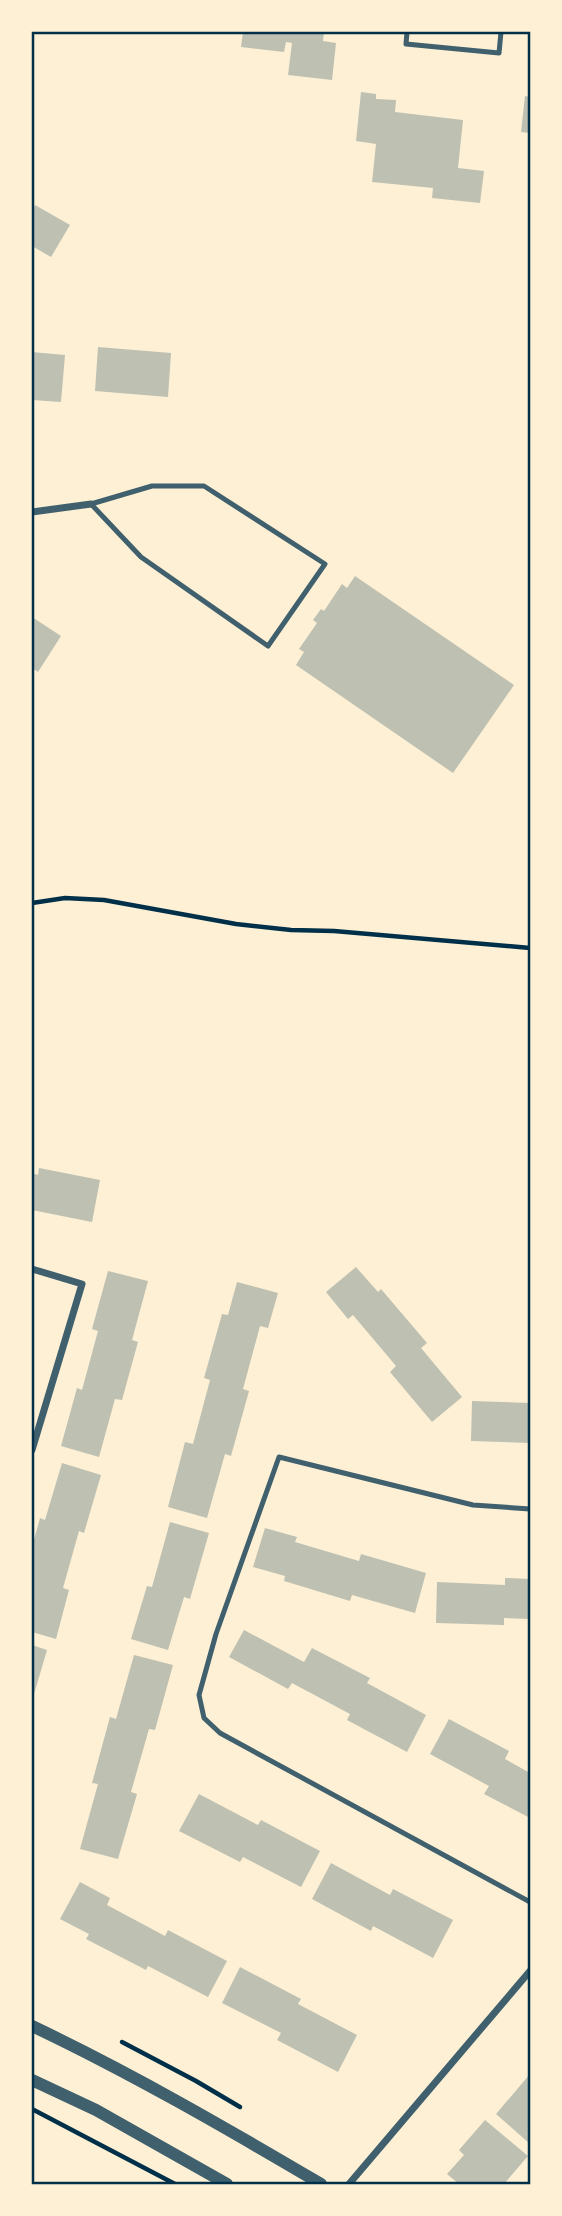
<svg xmlns="http://www.w3.org/2000/svg" width="562" height="2216" font-family="Cabin,sans-serif">
<style>
.building{fill:#bec0b2}
.lines{fill:none;stroke-linecap:round;stroke-linejoin:round}
.path{stroke:#003049;stroke-width:4.5}
.service{stroke:#3f606c;stroke-width:5}
.minor{stroke:#3f606c;stroke-width:7}
.tertiary{stroke:#3f606c;stroke-width:12}
.neatline{fill:none;stroke:#003049;stroke-width:2.5}
</style>
<rect width="100%" height="100%" fill="#fdf0d5"/>
<g class="building">
<path d="M243,32H324L323,41L336,43L332,80L288,75L292,43L286,42L284,52L241,47Z"/>
<path d="M361,92L376,94V99L396,100L395,112L463,120L458,168L484,171L480,203L432,198L433,188L372,182L376,144L356,141Z"/>
<path d="M525,96L530,97V133L521,132Z"/>
<path d="M35,205L70,225L51,257L32,246V211Z"/>
<path d="M98,347L171,353L168,397L95,391Z"/>
<path d="M32,352L65,355L61,402L32,400Z"/>
<path d="M355,576L514,685L453,773L296,665L304,652L299,649L317,623L313,620L321,609L324,611L342,584L347,588Z"/>
<path d="M32,617L61,636L38,672L32,668Z"/>
<path d="M39,1168L100,1180L92,1222L32,1210V1173L38,1175Z"/>
<path d="M356,1267L378,1292L381,1289L427,1343L421,1348L462,1397L432,1422L390,1372L396,1366L353,1315L348,1319L326,1292Z"/>
<path d="M108,1271L148,1281L132,1340L138,1342L122,1400L115,1399L99,1457L61,1446L77,1388L82,1390L98,1331L92,1329Z"/>
<path d="M237,1282L278,1293L268,1328L260,1326L243,1389L249,1391L231,1456L225,1454L207,1518L168,1507L185,1442L193,1444L210,1380L204,1378L222,1314L228,1315Z"/>
<path d="M472,1401L530,1403V1443L471,1441Z"/>
<path d="M62,1463L101,1475L84,1533L79,1531L63,1588L69,1590L56,1639L32,1632V1547L40,1518L45,1520Z"/>
<path d="M170,1522L209,1533L190,1599L184,1597L168,1650L131,1639L147,1586L152,1587Z"/>
<path d="M265,1528L297,1537L295,1542L359,1561L361,1554L426,1573L415,1613L352,1595L350,1601L284,1581L285,1576L253,1567Z"/>
<path d="M505,1578L530,1579V1619L504,1618V1625L436,1623L437,1582L505,1585Z"/>
<path d="M244,1630L304,1662L312,1648L370,1678L367,1683L426,1715L407,1752L347,1720L350,1714L292,1683L288,1689L229,1657Z"/>
<path d="M32,1645L47,1650L32,1701Z"/>
<path d="M134,1655L173,1665L155,1730L149,1729L131,1792L137,1794L118,1859L80,1849L98,1784L92,1783L110,1717L116,1719Z"/>
<path d="M449,1719L509,1751L505,1759L530,1773V1818L484,1794L489,1786L430,1754Z"/>
<path d="M199,1794L258,1825L261,1820L320,1851L301,1887L243,1857L240,1862L179,1831Z"/>
<path d="M331,1863L390,1895L393,1889L453,1920L433,1958L373,1926L371,1931L312,1899Z"/>
<path d="M80,1882L110,1898L107,1905L165,1936L168,1930L227,1961L208,1997L148,1966L146,1970L86,1939L89,1934L60,1919Z"/>
<path d="M240,1967L301,1999L298,2004L357,2035L338,2072L277,2040L281,2033L222,2003Z"/>
<path d="M530,2074V2144L496,2114Z"/>
<path d="M485,2120L528,2156L504,2184H459L447,2174L464,2155L459,2150Z"/>
</g>
<g class="lines">
<g class="path">
<path d="M32,903L65,898L104,900L236,924L291,930L334,931L530,948"/>
<path d="M122,2042L196,2081L240,2107"/>
<path d="M32,2109L175,2184"/>
</g>
<g class="service">
<path d="M407,32L406,44L499,53L501,32"/>
<path d="M152,486H204L325,564L268,646L141,557L91,504Z"/>
<path d="M530,1509L473,1505L279,1457L216,1634L199,1695L204,1718L220,1733L530,1902"/>
</g>
<g class="minor">
<path d="M32,512L91,504"/>
<path d="M32,1269L82,1284L32,1450"/>
<path d="M349,2184L530,1971"/>
</g>
<g class="tertiary">
<path d="M32,2026C131,2073 226,2128 321,2184"/>
<path d="M32,2080L96,2110L227,2184"/>
</g>
</g>
<rect width="562" height="2216" fill="none" stroke="#fdf0d5" stroke-width="66"/>
<rect x="33" y="33" width="496" height="2150" class="neatline"/>
</svg>
